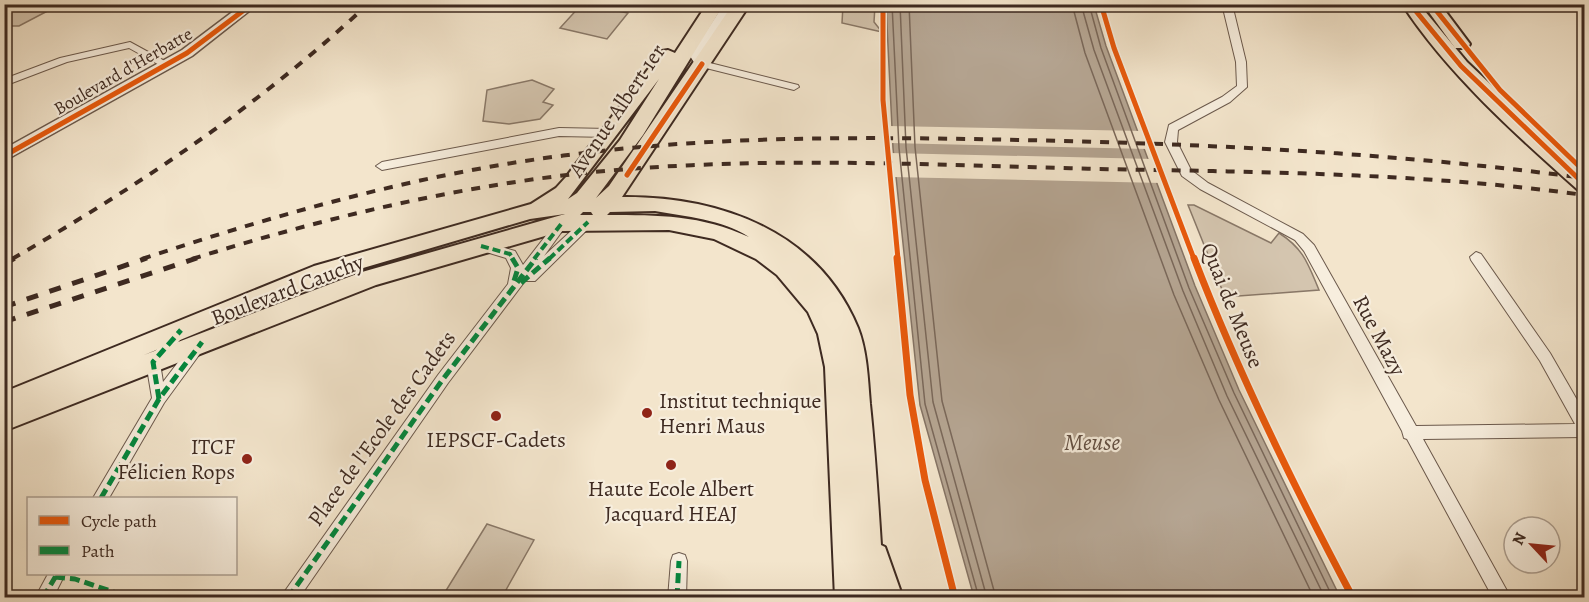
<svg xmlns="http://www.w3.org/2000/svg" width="1589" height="602" font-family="Alegreya,serif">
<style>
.green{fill:#d4c5af;stroke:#897868;stroke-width:1.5}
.water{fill:#b5a592;stroke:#857465;stroke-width:1.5}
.pier{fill:#f3e5cc}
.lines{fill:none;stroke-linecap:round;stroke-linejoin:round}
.shore{stroke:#7a685a;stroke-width:1.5}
.minor-casing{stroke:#6b594c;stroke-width:2}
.tertiary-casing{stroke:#6b594c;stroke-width:3}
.primary-casing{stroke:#3e2a21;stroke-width:4}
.minor{fill:#f7eede;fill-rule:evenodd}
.tertiary{fill:#f7eede;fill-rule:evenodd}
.primary{fill:#f3e5cc;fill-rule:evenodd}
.rail-far1{stroke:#3e2a21;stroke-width:4;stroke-dasharray:9 9;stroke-linecap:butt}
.rail{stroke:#3e2a21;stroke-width:5;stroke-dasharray:12 12;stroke-linecap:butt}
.quiet-far1{stroke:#00873e;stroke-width:4;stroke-dasharray:8 4;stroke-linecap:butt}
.quiet{stroke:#00873e;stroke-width:5;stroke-dasharray:10 5;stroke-linecap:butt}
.cycleway-far1-casing{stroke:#f7eede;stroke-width:8}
.cycleway-casing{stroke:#f7eede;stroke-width:10}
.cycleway-far1{stroke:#e8590c;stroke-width:5}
.cycleway{stroke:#e8590c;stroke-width:7}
.poi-dot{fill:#8f2418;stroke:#f7eede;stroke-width:2}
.labels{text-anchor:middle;stroke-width:4.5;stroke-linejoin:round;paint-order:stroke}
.far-street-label{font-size:18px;fill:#3e2a21;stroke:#f7eede}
.street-label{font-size:22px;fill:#3e2a21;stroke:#f7eede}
.poi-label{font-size:22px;fill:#3e2a21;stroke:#f7eede}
.water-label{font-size:24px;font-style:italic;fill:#624f43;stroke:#f7eede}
</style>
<rect width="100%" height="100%" fill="#f3e5cc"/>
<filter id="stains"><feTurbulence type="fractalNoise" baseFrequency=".00333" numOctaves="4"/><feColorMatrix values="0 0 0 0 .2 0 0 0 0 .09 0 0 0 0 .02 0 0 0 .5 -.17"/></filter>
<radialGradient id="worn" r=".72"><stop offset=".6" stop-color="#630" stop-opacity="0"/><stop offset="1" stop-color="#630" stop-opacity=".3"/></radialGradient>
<g class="green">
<path d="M4,5L5,4L59,5L19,26H5Z"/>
<path d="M581,5H587L628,13L607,39L560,28Z"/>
<path d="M843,5H875L874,22L882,32L842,23Z"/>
<path d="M532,80L554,89L543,102L553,105L540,119L509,124L483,121L487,90Z"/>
<path d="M1188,205H1194L1271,243L1279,233C1304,249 1308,264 1319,290L1225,297Z"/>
<path d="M487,524L534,540L502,597H442Z"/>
</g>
<path class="water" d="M886,5H1094L1106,46L1195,286L1239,390L1340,597H974L920,405L893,148Z"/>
<g class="pier">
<path d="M889,126L1142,131L1149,149L890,143Z"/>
<path d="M890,153L1153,159L1162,183L893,177Z"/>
</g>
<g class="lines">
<g class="shore">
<path d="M892,4L899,148L925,404L979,598"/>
<path d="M900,4L906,147L933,402L987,598"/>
<path d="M909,4L915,147L942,401L996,598"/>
<path d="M1072,4L1085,53L1174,295L1219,400L1314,598"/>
<path d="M1081,4L1094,50L1183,291L1227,396L1325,598"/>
<path d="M1089,4L1101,48L1189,288L1234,393L1333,598"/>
</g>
<g class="minor-casing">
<g id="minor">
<path d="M1222,4H1232L1246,62L1247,87L1230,102L1178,130L1177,142L1191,170L1208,183L1303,234L1314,245L1416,426L1575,424L1540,361L1471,260L1470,257L1476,252L1481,254L1550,353L1584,412V437L1423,439L1511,598H1493L1407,439L1404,438L1402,431L1304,251L1295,240L1200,189L1182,176L1165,142L1169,125L1222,97L1237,86L1236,62Z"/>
<path d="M130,42L172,65L171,67H163L129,48L67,62L4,86V79L60,58Z"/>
<path d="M702,61L798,85L799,87L794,90L698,66L697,64Z"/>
<path d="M559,128L609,129L615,133L609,137L559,136L382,170L376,166L382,162Z"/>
<path d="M588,217L592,219L594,222L592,225L535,281H525L448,383L299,598H280L438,375L508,284L511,268L506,258L476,249L475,246L476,243L481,241L515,251L523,265L558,220L562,218L568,223L544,256L584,219Z"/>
<path d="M179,327L184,329L186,333L160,363L163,382L195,340H205L207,344L164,403L109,498H93L152,398L146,362L174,329Z"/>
<path d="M679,553L685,555L687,561L686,598H668L671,561L673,555Z"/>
<path d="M48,574H65L53,598H35Z"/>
</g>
</g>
<g class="tertiary-casing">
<g id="tertiary">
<path d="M243,4H258L192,56L4,161V149L182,50Z"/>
<path d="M724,4H737L704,56L709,64L702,68L697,67L690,56Z"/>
</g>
</g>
<g class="primary-casing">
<g id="primary">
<path d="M707,4H724L643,135L596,198L609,186L733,4H750L622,197C720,196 818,231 858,328C867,351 868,379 870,404C875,451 878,498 881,545L885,547L903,598H835L825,367L818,334L808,312L777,275L756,259L714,239L669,230L562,231L376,285L4,431V392L314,266L531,204L556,188L566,177L662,51L668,50L675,53ZM659,79L620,140L577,193L568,199ZM655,211C686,217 722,219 749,237C701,215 659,215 607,215L610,212ZM583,212H591L593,215H580ZM565,214L362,272L144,355L329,278L530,219Z"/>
<path d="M1402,4H1419L1467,62L1584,173V191L1577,189C1516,135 1447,73 1402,4Z"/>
<path d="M1423,4H1440L1470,44L1467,48H1455Z"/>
</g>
</g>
<use href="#minor" class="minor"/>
<use href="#tertiary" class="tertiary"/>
<use href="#primary" class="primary"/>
<g class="rail-far1">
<path d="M12,259C140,185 260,105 368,4"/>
<path d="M142,259C281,213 423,173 568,155C719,135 871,137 1022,140C1210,144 1397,153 1584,178"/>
<path d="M192,259C327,217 465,184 605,171C769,156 934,165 1099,169C1261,172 1423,173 1584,195"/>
</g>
<g class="rail">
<path d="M4,264L15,258"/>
<path d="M4,307L147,258"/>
<path d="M4,322L197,258"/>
</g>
<g class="quiet-far1">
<path d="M481,246L510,254L513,259"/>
<path d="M534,259L562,223"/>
<path d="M549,259L588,222"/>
</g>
<g class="quiet">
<path d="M512,258L518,268L514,281"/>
<path d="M521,283L550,258"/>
<path d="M159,399L153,362L181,330"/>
<path d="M101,498L159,399L202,342"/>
<path d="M55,577L75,579L131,598"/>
<path d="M43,598L57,574"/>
<path d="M288,598L443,379L536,258"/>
<path d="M677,598L679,561"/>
</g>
<g class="cycleway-far1-casing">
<g id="cycleway-far1">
<path d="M883,4V100L898,259"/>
<path d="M1101,4L1114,48L1194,259"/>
<path d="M1410,4L1461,66L1584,184"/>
<path d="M1431,4L1500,90L1584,171"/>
<path d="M4,156L187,53L252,4"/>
<path d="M627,175L702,64"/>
</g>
</g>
<g class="cycleway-casing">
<g id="cycleway">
<path d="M897,258L910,395L925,480L955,598"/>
<path d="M1194,258C1239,375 1294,487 1353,598"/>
</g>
</g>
<use href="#cycleway-far1" class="cycleway-far1"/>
<use href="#cycleway" class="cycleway"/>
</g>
<g class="poi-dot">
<circle cx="647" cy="413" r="6"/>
<circle cx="496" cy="416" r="6"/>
<circle cx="247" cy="459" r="6"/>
<circle cx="671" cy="465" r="6"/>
</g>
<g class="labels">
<g class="far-street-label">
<text transform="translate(123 71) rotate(-30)" y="6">Boulevard d'Herbatte</text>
</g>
<g class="street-label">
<text transform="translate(616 110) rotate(-56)" y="8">Avenue Albert 1er</text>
<text transform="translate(287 289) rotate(-21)" y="8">Boulevard Cauchy</text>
<text transform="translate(1233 305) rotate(68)" y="8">Quai de Meuse</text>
<text transform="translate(1380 335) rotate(62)" y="8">Rue Mazy</text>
<text transform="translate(381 428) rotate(-54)" y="8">Place de l'Ecole des Cadets</text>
</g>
<g class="poi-label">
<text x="659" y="408" text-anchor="start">Institut technique<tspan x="659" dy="25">Henri Maus</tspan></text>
<text x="496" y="447">IEPSCF-Cadets</text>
<text x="235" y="454" text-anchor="end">ITCF<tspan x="235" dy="25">Félicien Rops</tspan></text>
<text x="671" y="496">Haute Ecole Albert<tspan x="671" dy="25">Jacquard HEAJ</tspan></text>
</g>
<g class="water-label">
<text x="1092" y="450">Meuse</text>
</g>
</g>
<rect width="1589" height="602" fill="none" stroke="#f3e5cc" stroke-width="24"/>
<rect x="6" y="6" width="1577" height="590" fill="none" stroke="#3e2a21" stroke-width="3"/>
<rect x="12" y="12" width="1565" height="578" fill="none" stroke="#3e2a21" stroke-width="1.5"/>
<rect x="27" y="497" width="210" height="78" fill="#f7eede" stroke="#ada092" stroke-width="1.5"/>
<rect x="39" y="516" width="30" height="9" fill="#e8590c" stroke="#ada092" stroke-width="1.5"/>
<text x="81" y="527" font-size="18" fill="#3e2a21">Cycle path</text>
<rect x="39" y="546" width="30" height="9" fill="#00873e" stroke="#ada092" stroke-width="1.5"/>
<text x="81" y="557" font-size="18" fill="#3e2a21">Path</text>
<g transform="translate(1532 545) rotate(296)"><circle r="28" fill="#f7eede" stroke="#ada092" stroke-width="1.5"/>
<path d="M0-4.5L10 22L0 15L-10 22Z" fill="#8f2418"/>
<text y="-9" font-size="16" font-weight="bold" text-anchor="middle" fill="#3e2a21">N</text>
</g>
<rect width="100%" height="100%" filter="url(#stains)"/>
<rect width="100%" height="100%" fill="url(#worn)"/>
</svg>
